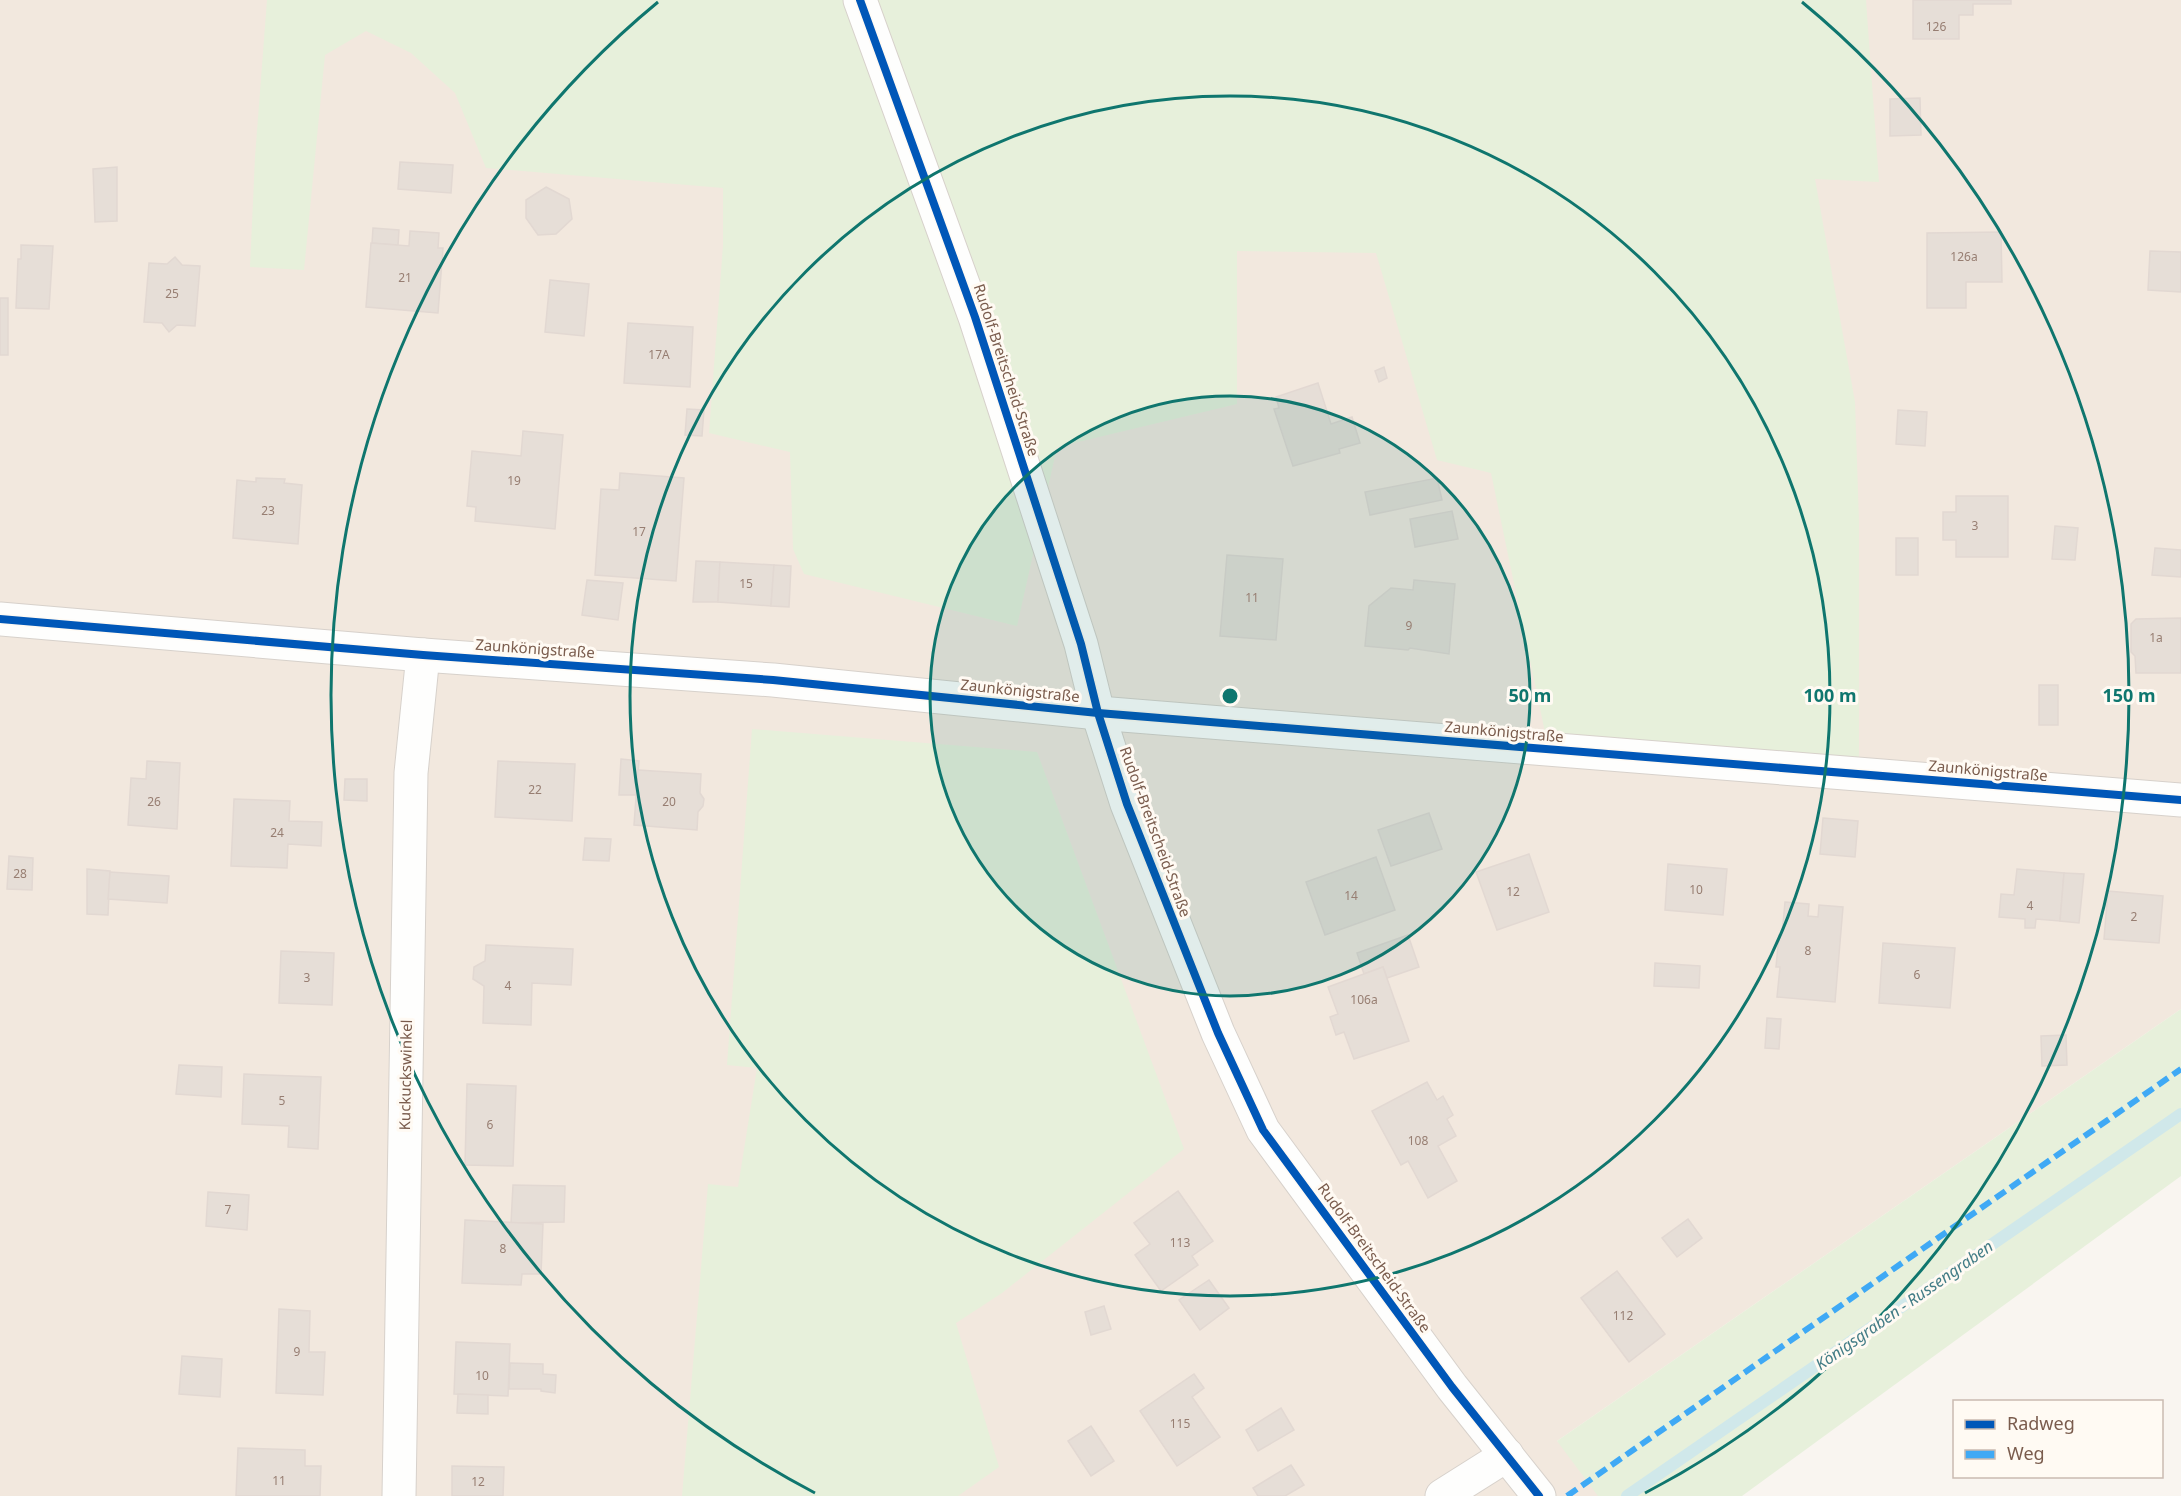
<svg xmlns="http://www.w3.org/2000/svg" width="2181" height="1496" font-family="'Noto Sans',sans-serif">
<style>
.residential{fill:#f2e8de}
.green{fill:#e7f0db}
.lines{fill:none;stroke-linecap:round;stroke-linejoin:round}
.stream{stroke:#d0e8ea;stroke-width:12}
.building{fill:#e6ded7;stroke:#e2d8d2;stroke-width:1.5}
.minor-casing{stroke:#d7d1cb;stroke-width:35}
.tertiary-casing{stroke:#d7d1cb;stroke-width:35}
.minor{stroke:#fefefd;stroke-width:33}
.tertiary{stroke:#fefefd;stroke-width:33}
.quiet{stroke:#3fa9f5;stroke-width:6;stroke-dasharray:12 6;stroke-linecap:butt}
.cycleway-casing{stroke:#fffaf3;stroke-width:11}
.cycleway{stroke:#0057b8;stroke-width:8}
.ring{fill:none;stroke:#0f766e;stroke-width:3}
.labels{text-anchor:middle;stroke-width:6;stroke-linejoin:round;paint-order:stroke}
.number-label{font-size:12px;fill:#977e72}
.street-label{font-size:15px;fill:#7a5c4d;stroke:#fffaf3}
.water-label{font-size:16px;font-style:italic;fill:#437c86;stroke:#fffaf3}
.centre{fill:#0f766e;stroke:#fffaf3;stroke-width:3}
.ring-label{font-size:18px;text-anchor:middle;font-weight:bold;fill:#0f766e;stroke:#fffaf3;stroke-width:6;stroke-linejoin:round;paint-order:stroke}
</style>
<rect width="100%" height="100%" fill="#f9f5f0"/>
<path class="residential" d="M0,0H2181V1009L1557,1441L1614,1496H0Z"/>
<g class="green">
<path d="M267,0H1866L1879,182L1815,179L1855,402L1859,521V771L1547,742L1491,473L1437,460L1376,253L1237,251V404L1057,447L1017,626L804,574L793,549L790,452L709,433L723,245V188L486,168L455,93L411,53L366,31L325,55L304,270L250,267L255,157Z"/>
<path d="M752,729L1037,752L1184,1149L1002,1293L956,1323L999,1467L958,1496H682L708,1184L738,1187L757,1068L727,1065Z"/>
<path d="M2181,1009V1176L1742,1496H1598L1557,1441Z"/>
</g>
<g class="lines">
<path class="stream" d="M1627,1496L2181,1114"/>
</g>
<g class="building">
<path d="M1913,0H2011V4H1973V15H1959V39H1913Z"/>
<path d="M1920,98L1921,135L1890,136V99Z"/>
<path d="M400,162L453,165L451,193L398,189Z"/>
<path d="M117,167V221L95,222L93,169Z"/>
<path d="M546,187L569,199L572,219L556,234L538,235L526,218V200Z"/>
<path d="M373,228L399,230L398,245L372,243Z"/>
<path d="M410,231L439,233L438,248H443L438,313L366,307L371,243L409,246Z"/>
<path d="M2001,232L2002,282H1966V308H1927V233Z"/>
<path d="M21,245L53,246L49,309L16,308L18,259H21Z"/>
<path d="M2150,251L2181,252V292L2148,290Z"/>
<path d="M175,257L182,265L200,266L195,326L177,325L169,332L162,323L144,322L149,263L167,264Z"/>
<path d="M550,280L589,284L584,336L545,332Z"/>
<rect x="0" y="298" width="8" height="57"/>
<path d="M628,323L693,327L690,387L624,383Z"/>
<path d="M1384,367L1387,378L1379,382L1375,371Z"/>
<path d="M1318,383L1331,424L1352,417L1360,443L1339,449L1340,453L1293,466L1274,409L1279,408L1276,397Z"/>
<path d="M687,409L704,410L702,436L685,435Z"/>
<path d="M1898,410L1927,412L1925,446L1896,444Z"/>
<path d="M523,431L563,435L555,529L475,521L476,507L467,506L472,451L521,456Z"/>
<path d="M620,473L684,478L676,581L595,575L601,489L619,490Z"/>
<path d="M256,478L285,479L284,483L302,485L298,544L233,538L237,480L256,482Z"/>
<path d="M1437,478L1442,500L1370,515L1365,492Z"/>
<path d="M1956,496H2008V557H1956V540H1943V512H1956Z"/>
<path d="M1452,511L1458,539L1415,547L1410,519Z"/>
<path d="M2055,526L2078,528L2075,560L2052,559Z"/>
<rect x="1896" y="538" width="22" height="37"/>
<path d="M2155,548L2181,550V577L2152,575Z"/>
<path d="M1227,555L1283,559L1276,640L1220,636Z"/>
<path d="M696,561L720,562L718,602H693Z"/>
<path d="M720,562L774,565L771,606L718,602Z"/>
<path d="M774,565L791,566L789,607L771,606Z"/>
<path d="M587,580L623,583L618,620L582,615Z"/>
<path d="M1414,580L1455,584L1449,654L1410,648L1408,650L1365,646L1369,606L1391,588L1413,590Z"/>
<path d="M2181,618V673H2136L2135,656L2131,652V624L2136,619Z"/>
<rect x="2039" y="685" width="19" height="40"/>
<path d="M621,759L639,761L636,795H619Z"/>
<path d="M147,761L180,763L177,829L128,825L131,778L146,779Z"/>
<path d="M498,761L575,764L572,821L495,817Z"/>
<path d="M638,770L701,774L700,793L704,799L703,806L698,812L697,830L634,825Z"/>
<path d="M345,779H367V801L344,800Z"/>
<path d="M234,799L290,801L289,821L322,822L321,846L288,844L287,868L231,866Z"/>
<path d="M1429,813L1442,849L1391,866L1378,830Z"/>
<path d="M1823,818L1858,821L1855,857L1820,854Z"/>
<path d="M585,838L611,839L609,861L583,860Z"/>
<path d="M1529,854L1549,912L1497,930L1476,872Z"/>
<path d="M9,856L33,858L32,890L7,889Z"/>
<path d="M1376,857L1395,910L1325,935L1306,882Z"/>
<path d="M1668,864L1727,869L1723,915L1665,910Z"/>
<path d="M87,869L110,871L108,915L87,914Z"/>
<path d="M2017,869L2064,873L2060,921L2036,919L2035,928H2025V919L1999,917L2001,894L2014,895Z"/>
<path d="M110,872L169,876L167,903L108,899Z"/>
<path d="M2064,873L2084,874L2079,923L2060,921Z"/>
<path d="M2108,891L2163,896L2159,943L2104,939Z"/>
<path d="M1785,902L1809,904L1808,916L1818,917L1819,905L1843,907L1835,1002L1777,997L1780,967H1776L1779,935H1782Z"/>
<path d="M1408,935L1419,967L1387,978L1383,967L1364,974L1357,953Z"/>
<path d="M1883,943L1955,948L1950,1008L1879,1003Z"/>
<path d="M486,945L573,949L571,985L532,983L531,1025L483,1023L484,986L473,979L474,967L485,961Z"/>
<path d="M281,951L334,953L332,1005L279,1003Z"/>
<path d="M1655,963L1700,966L1699,988L1654,986Z"/>
<path d="M1383,967L1409,1041L1354,1059L1344,1032L1336,1035L1330,1017L1338,1014L1328,987Z"/>
<path d="M1767,1018L1781,1019L1779,1049L1765,1048Z"/>
<path d="M2066,1035L2067,1065L2042,1066L2041,1036Z"/>
<path d="M179,1065L222,1067L221,1097L176,1094Z"/>
<path d="M244,1074L321,1077L318,1149L288,1147L289,1126L242,1124Z"/>
<path d="M1427,1082L1437,1100L1443,1096L1453,1115L1447,1119L1456,1136L1438,1146L1457,1181L1428,1198L1408,1161L1401,1165L1372,1111Z"/>
<path d="M467,1084L516,1086L513,1166L465,1165Z"/>
<path d="M513,1185L565,1186L564,1222L511,1223Z"/>
<path d="M1178,1191L1213,1241L1192,1256L1198,1265L1161,1291L1135,1255L1150,1244L1134,1223Z"/>
<path d="M208,1192L249,1195L247,1230L206,1226Z"/>
<path d="M1688,1219L1702,1238L1677,1257L1662,1238Z"/>
<path d="M465,1220L543,1224L541,1274H522L521,1285L462,1283Z"/>
<path d="M1617,1271L1665,1334L1629,1362L1581,1298Z"/>
<path d="M1209,1280L1229,1308L1200,1330L1179,1300Z"/>
<path d="M1104,1306L1111,1329L1091,1335L1085,1312Z"/>
<path d="M279,1309L310,1311L309,1352H325L323,1395L276,1393Z"/>
<path d="M456,1342L510,1344L508,1396L454,1394Z"/>
<path d="M182,1356L222,1359L220,1397L179,1394Z"/>
<path d="M510,1363L543,1364V1374L556,1375L555,1393L541,1391V1389H509Z"/>
<path d="M1194,1374L1204,1388L1192,1397L1220,1437L1177,1466L1140,1411Z"/>
<path d="M458,1394L488,1395V1414L457,1413Z"/>
<path d="M1281,1408L1294,1430L1258,1451L1246,1430Z"/>
<path d="M1091,1426L1114,1461L1091,1476L1068,1441Z"/>
<path d="M238,1448L305,1450V1466H321L320,1496H236Z"/>
<path d="M1291,1465L1304,1485L1285,1496H1258L1253,1488Z"/>
<path d="M452,1466L504,1467L503,1496H452Z"/>
</g>
<g class="lines">
<g class="minor-casing">
<g id="minor">
<path d="M0,619L423,655L773,680L1098,713L2181,800"/>
<path d="M399,1496L411,773L423,655"/>
<path d="M1442,1496L1507,1455"/>
</g>
</g>
<g class="tertiary-casing">
<path id="tertiary" d="M860,0L975,317L1081,644L1098,713L1127,804L1218,1033L1263,1130L1452,1387L1539,1496"/>
</g>
<use href="#minor" class="minor"/>
<use href="#tertiary" class="tertiary"/>
<path class="quiet" d="M1567,1496L2181,1069"/>
<g class="cycleway-casing">
<g id="cycleway">
<path d="M860,0L975,317L1081,644L1098,713L1127,804L1218,1033L1263,1130L1452,1387L1539,1496"/>
<path d="M0,619L423,655L773,680L1098,713L2181,800"/>
</g>
</g>
<use href="#cycleway" class="cycleway"/>
</g>
<circle cx="1230" cy="696" r="300" fill="#0f766e" fill-opacity=".12"/>
<g class="ring">
<circle cx="1230" cy="696" r="300"/>
<circle cx="1230" cy="696" r="600"/>
<path d="M815 1493A899 899 0 0 1 658 2M1802 2A899 899 0 0 1 1645 1493"/>
</g>
<g class="labels">
<g class="number-label">
<text x="1936" y="31">126</text>
<text x="1964" y="261">126a</text>
<text x="405" y="282">21</text>
<text x="172" y="298">25</text>
<text x="659" y="359">17A</text>
<text x="514" y="485">19</text>
<text x="268" y="515">23</text>
<text x="1975" y="530">3</text>
<text x="639" y="536">17</text>
<text x="746" y="588">15</text>
<text x="1252" y="602">11</text>
<text x="1409" y="630">9</text>
<text x="2156" y="642">1a</text>
<text x="535" y="794">22</text>
<text x="154" y="806">26</text>
<text x="669" y="806">20</text>
<text x="277" y="837">24</text>
<text x="20" y="878">28</text>
<text x="1696" y="894">10</text>
<text x="1513" y="896">12</text>
<text x="1351" y="900">14</text>
<text x="2030" y="910">4</text>
<text x="2134" y="921">2</text>
<text x="1808" y="955">8</text>
<text x="1917" y="979">6</text>
<text x="307" y="982">3</text>
<text x="508" y="990">4</text>
<text x="1364" y="1004">106a</text>
<text x="282" y="1105">5</text>
<text x="490" y="1129">6</text>
<text x="1418" y="1145">108</text>
<text x="228" y="1214">7</text>
<text x="1180" y="1247">113</text>
<text x="503" y="1253">8</text>
<text x="1623" y="1320">112</text>
<text x="297" y="1356">9</text>
<text x="482" y="1380">10</text>
<text x="1180" y="1428">115</text>
<text x="279" y="1485">11</text>
<text x="478" y="1486">12</text>
</g>
<g class="street-label">
<text transform="translate(1006 370) rotate(72)" y="5">Rudolf-Breitscheid-Straße</text>
<text transform="translate(535 649) rotate(4)" y="5">Zaunkönigstraße</text>
<text transform="translate(1020 691) rotate(6)" y="5">Zaunkönigstraße</text>
<text transform="translate(1504 732) rotate(5)" y="5">Zaunkönigstraße</text>
<text transform="translate(1988 771) rotate(5)" y="5">Zaunkönigstraße</text>
<text transform="translate(1155 832) rotate(70)" y="5">Rudolf-Breitscheid-Straße</text>
<text transform="translate(406 1075) rotate(-89)" y="5">Kuckuckswinkel</text>
<text transform="translate(1374 1258) rotate(54)" y="5">Rudolf-Breitscheid-Straße</text>
</g>
<g class="water-label">
<text transform="translate(1904 1305) rotate(-35)" y="6">Königsgraben - Russengraben</text>
</g>
</g>
<circle cx="1230" cy="696" r="9" class="centre"/>
<g class="ring-label">
<text x="1530" y="702">50 m</text>
<text x="1830" y="702">100 m</text>
<text x="2129" y="702">150 m</text>
</g>
<rect x="1953" y="1400" width="210" height="78" fill="#fffaf3" stroke="#cabbb1" stroke-width="1.5"/>
<rect x="1965" y="1420" width="30" height="9" fill="#0057b8" stroke="#cabbb1" stroke-width="1.5"/>
<text x="2007" y="1430" font-size="18" fill="#7a5c4d">Radweg</text>
<rect x="1965" y="1450" width="30" height="9" fill="#3fa9f5" stroke="#cabbb1" stroke-width="1.5"/>
<text x="2007" y="1460" font-size="18" fill="#7a5c4d">Weg</text>
</svg>
